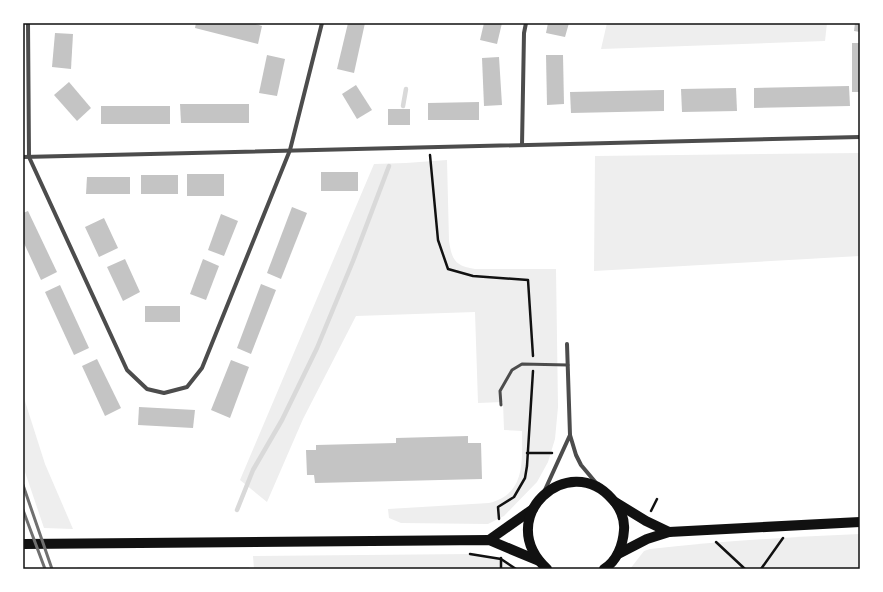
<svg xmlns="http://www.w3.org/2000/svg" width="883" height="592" font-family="Overpass,sans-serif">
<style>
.green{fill:#eee}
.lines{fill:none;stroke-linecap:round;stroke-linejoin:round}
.stream{stroke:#d9d9d9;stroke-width:4.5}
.building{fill:#c4c4c4}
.path{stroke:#111;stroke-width:2.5}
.service{stroke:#4c4c4c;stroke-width:3}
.minor{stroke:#4c4c4c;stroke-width:4}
.primary{stroke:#111;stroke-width:10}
.rail{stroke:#707070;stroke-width:3}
.neatline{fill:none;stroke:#111;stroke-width:1.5}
</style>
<rect width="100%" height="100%" fill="#fff"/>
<g class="green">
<path d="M607,23H827L825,41L601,49Z"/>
<path d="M860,153V256L594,271L595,156Z"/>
<path d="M447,160L449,241C452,260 455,266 475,269H556L558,407L555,439L548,462L537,482L504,516L488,524L401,523L389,518L388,509L489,503C526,494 522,461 522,431L504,430L503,402L478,403L475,312L356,316L303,419L267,502L240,480L374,164L406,163Z"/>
<path d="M23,395L45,464L73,529L44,528L23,466Z"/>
<path d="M860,534V569H630L644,551L650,549C720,541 790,537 860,534Z"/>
<path d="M472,554L501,559L516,569H254L253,556Z"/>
<path d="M77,567H249V569H78Z"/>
</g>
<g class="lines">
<g class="stream">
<path d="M403,106L406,89"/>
<path d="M237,510L253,470L282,420L317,348L353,261L389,166"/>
</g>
</g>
<g class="building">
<path d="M196,23H252L262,26L258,44L195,28Z"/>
<path d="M348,23H365L354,73L337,69Z"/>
<path d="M484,23H502L497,44L480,40Z"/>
<path d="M548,23H569L565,37L546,33Z"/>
<path d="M855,23H860V32L854,31Z"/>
<path d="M55,33L73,34L71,69L52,67Z"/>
<rect x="852" y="43" width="8" height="49"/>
<path d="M267,55L285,59L277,96L259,93Z"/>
<path d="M546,55H563L564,104L547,105Z"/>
<path d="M499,57L502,105L484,106L482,58Z"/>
<path d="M69,82L91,108L77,121L54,95Z"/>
<path d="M356,85L372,110L357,119L342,94Z"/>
<path d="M849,86L850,106L754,108V88Z"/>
<path d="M736,88L737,111L682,112L681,89Z"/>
<path d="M664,90V111L571,113L570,92Z"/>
<path d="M479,102V120H428V103Z"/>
<path d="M180,104H249V123H181Z"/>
<rect x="101" y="106" width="69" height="18"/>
<rect x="388" y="109" width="22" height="16"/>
<rect x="321" y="172" width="37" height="19"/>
<rect x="187" y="174" width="37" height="22"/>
<rect x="141" y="175" width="37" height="19"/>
<path d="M87,177H130V194H86Z"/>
<path d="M292,207L307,213L281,279L267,273Z"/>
<path d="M28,211L57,272L41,280L23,241V213Z"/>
<path d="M221,214L238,221L224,256L208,250Z"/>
<path d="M104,218L118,248L99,257L85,227Z"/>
<path d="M125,259L140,292L123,301L107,267Z"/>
<path d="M203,259L219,266L206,300L190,294Z"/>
<path d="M261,284L276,290L251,354L237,348Z"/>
<path d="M60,285L89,348L74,355L45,292Z"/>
<rect x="145" y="306" width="35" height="16"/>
<path d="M97,359L121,408L105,416L82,366Z"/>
<path d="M231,360L249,367L230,418L211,410Z"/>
<path d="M139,407L195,410L193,428L138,425Z"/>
<path d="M468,436V443H481L482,479L315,483L314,475H307L306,450H316V445L396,443V438Z"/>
</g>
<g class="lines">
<g class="path">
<path d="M430,155L438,240L448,269L473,276L528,280L533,356"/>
<path d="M527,453H552"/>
<path d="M651,511L657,499"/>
<path d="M499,519L498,507L514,497L525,478L527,466L533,371"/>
<path d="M716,542L745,569"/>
<path d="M470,554L501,559L516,569"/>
<path d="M501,558V569"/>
<path d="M761,569L783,538"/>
</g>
<path class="service" d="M501,405L500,391L512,370L522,364L568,365"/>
<g class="minor">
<path d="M28,23L29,157L127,370L147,389L164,393L187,387L202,368L290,150L322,23"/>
<path d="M522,145L524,33L526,23"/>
<path d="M23,157L860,137"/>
<path d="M567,344L570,435"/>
<path d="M544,492L570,435L576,455L581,465L597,484"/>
</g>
<g class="primary">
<path d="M615,502L646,521L669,532"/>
<path d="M489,540L533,509"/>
<path d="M23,544L489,540L539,561"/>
<path d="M618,554L647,539L669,532L860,522"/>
<path d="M547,569C492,518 569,449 612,499C620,507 625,519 624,530C623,545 617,561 604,569"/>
</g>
<g class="rail">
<path d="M23,485L52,569"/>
<path d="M23,510L45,569"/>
</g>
</g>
<rect width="883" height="592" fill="none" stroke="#ffffff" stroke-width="48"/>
<rect x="24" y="24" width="835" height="544" class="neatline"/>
</svg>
